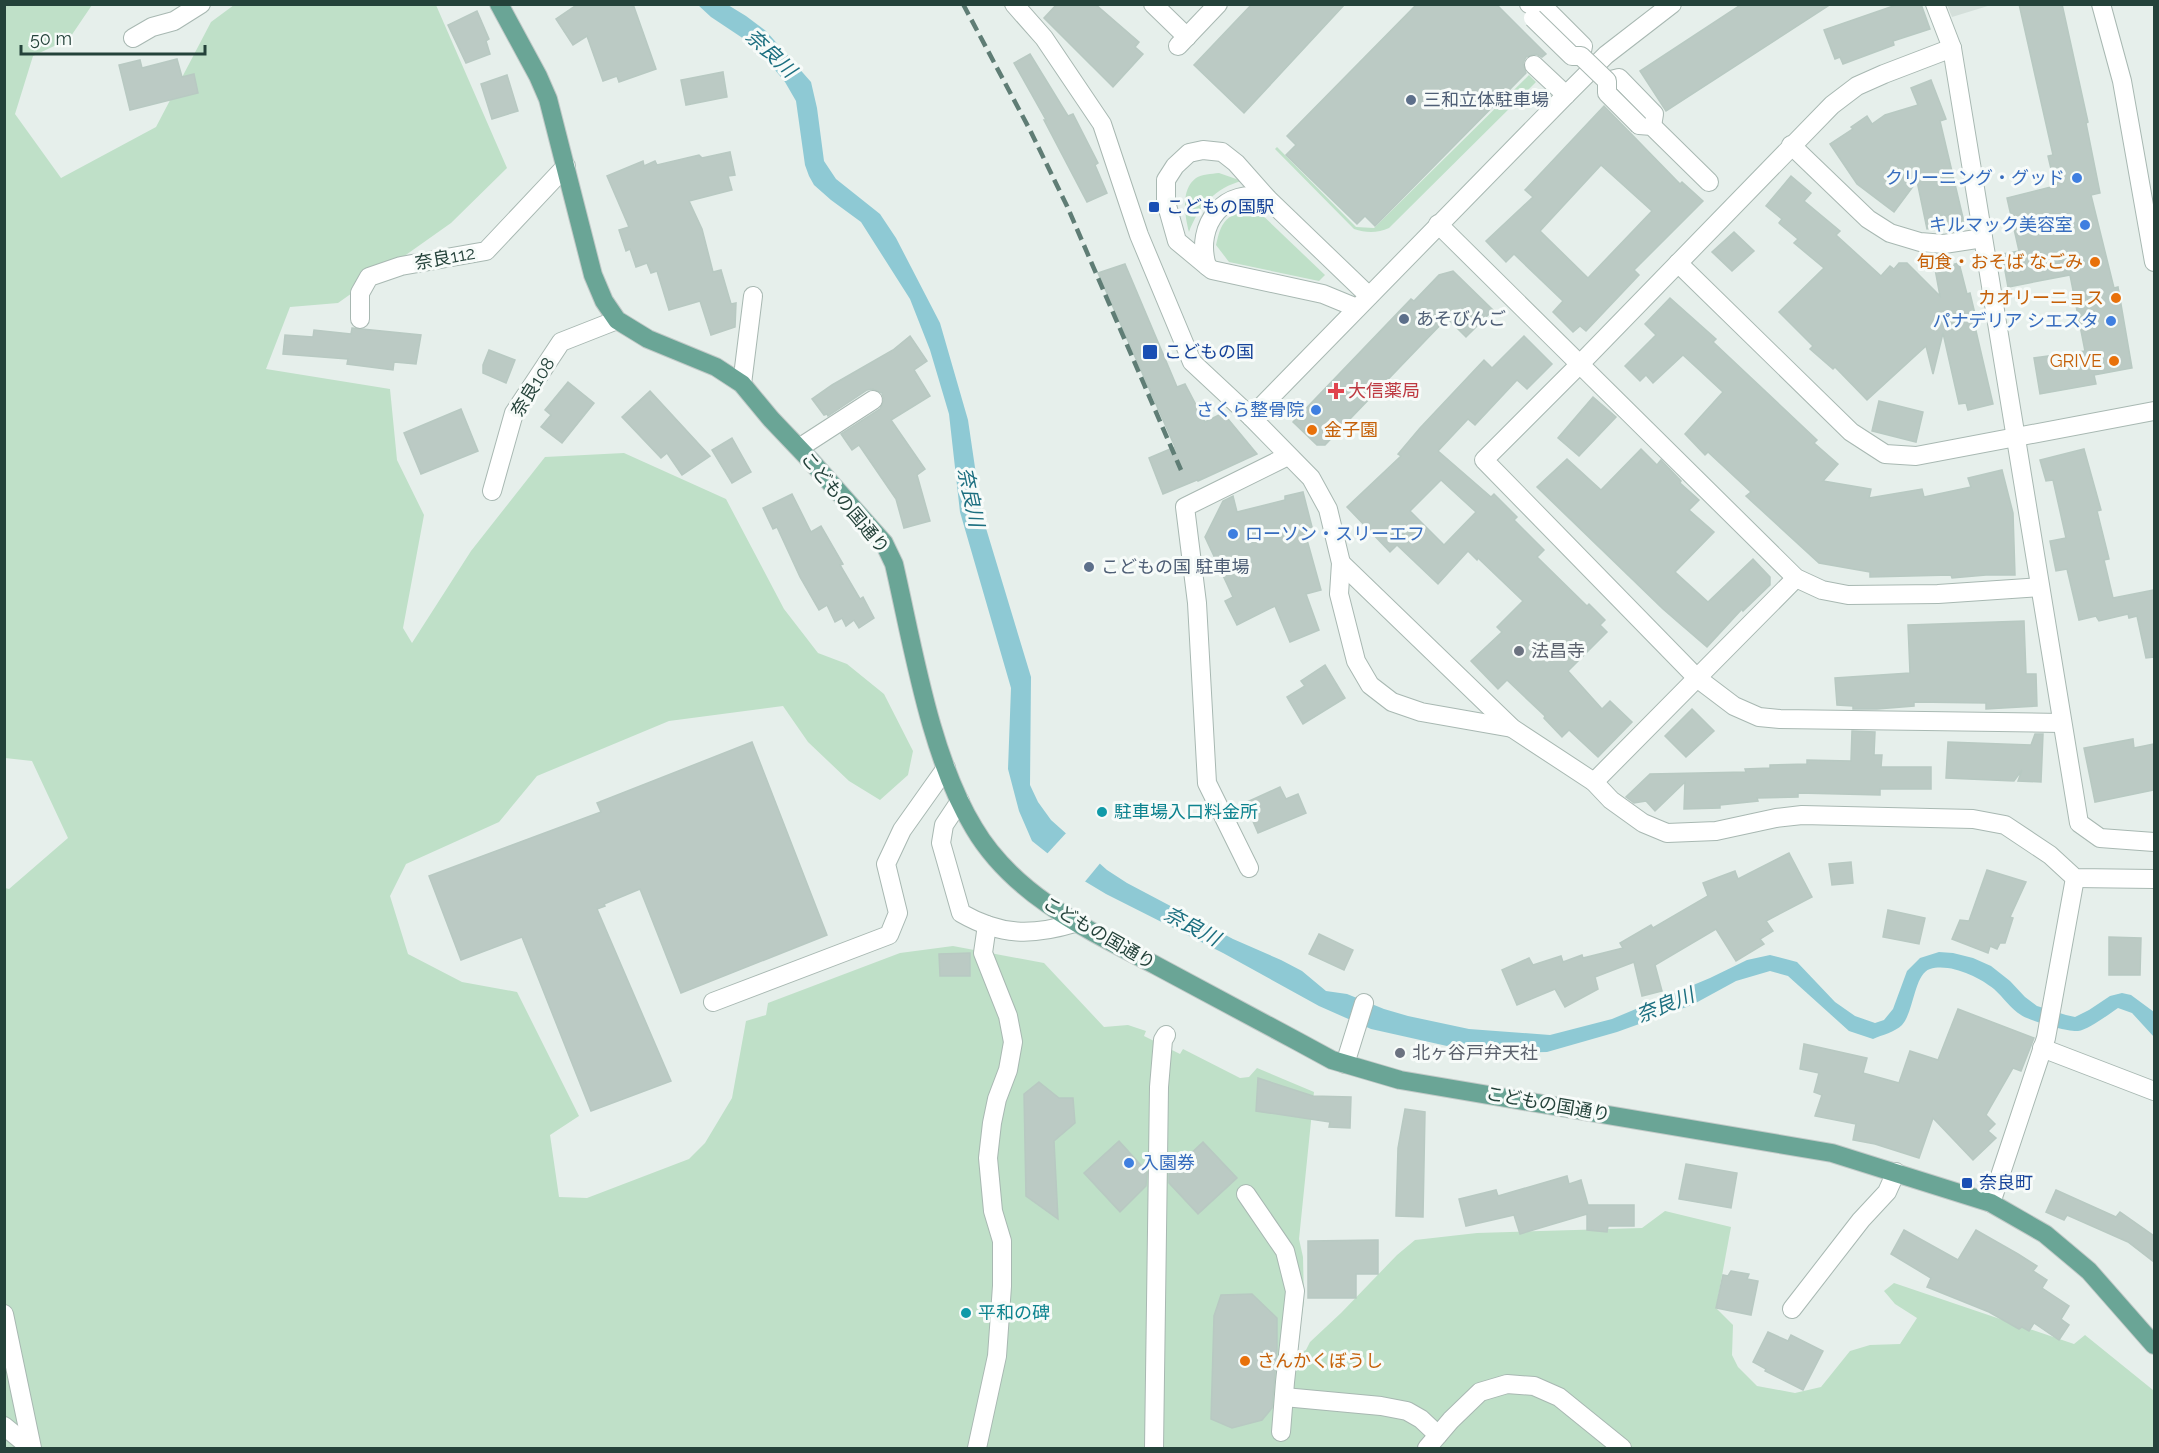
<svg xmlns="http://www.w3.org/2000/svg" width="2159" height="1453" font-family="Raleway,'Noto Sans JP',sans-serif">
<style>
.built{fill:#d4dfda}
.green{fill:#bfe0c8}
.water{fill:#8ec9d4}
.pier{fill:#e6efeb}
.building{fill:#bbcac4;stroke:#b8c9c2;stroke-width:1.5;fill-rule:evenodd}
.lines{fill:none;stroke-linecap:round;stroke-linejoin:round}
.minor-casing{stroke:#a8b8b2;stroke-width:20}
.major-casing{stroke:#c2cac8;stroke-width:20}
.minor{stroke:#fff;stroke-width:18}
.major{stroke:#6aa596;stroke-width:18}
.rail{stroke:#5f7d75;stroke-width:4.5;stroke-dasharray:12 6;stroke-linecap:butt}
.minor-bridge-casing{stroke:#a8b8b2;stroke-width:20;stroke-linecap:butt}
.minor-bridge{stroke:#fff;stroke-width:18}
.service-dot{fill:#5c6f8a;stroke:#f7fbf9;stroke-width:2}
.shop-dot{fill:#3f7fe0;stroke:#f7fbf9;stroke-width:2}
.transit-dot{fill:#1a4fb4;stroke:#f7fbf9;stroke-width:2}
.food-dot{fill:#e8710a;stroke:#f7fbf9;stroke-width:2}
.health-dot{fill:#e0444e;stroke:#f7fbf9;stroke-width:2}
.worship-dot{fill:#6b7280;stroke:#f7fbf9;stroke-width:2}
.culture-dot{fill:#0f9aa8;stroke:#f7fbf9;stroke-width:2}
.labels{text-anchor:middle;stroke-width:6;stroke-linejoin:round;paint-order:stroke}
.service-label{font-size:18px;fill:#4e5e75;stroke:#f7fbf9;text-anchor:start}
.shop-label{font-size:18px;fill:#366cbe;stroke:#f7fbf9;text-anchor:end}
.transit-label{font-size:18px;fill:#164399;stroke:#f7fbf9;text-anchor:start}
.street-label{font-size:18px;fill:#24423a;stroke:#f7fbf9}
.food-label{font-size:18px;fill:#c56008;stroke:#f7fbf9;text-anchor:end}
.health-label{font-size:18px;fill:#be3a42;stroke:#f7fbf9;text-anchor:start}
.worship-label{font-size:18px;fill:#5b616d;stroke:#f7fbf9;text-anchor:start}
.culture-label{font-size:18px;fill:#0d838f;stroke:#f7fbf9;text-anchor:start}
.water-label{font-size:20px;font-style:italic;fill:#1c6f80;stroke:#f7fbf9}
</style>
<rect width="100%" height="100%" fill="#e6efeb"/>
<path class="built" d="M1947,5H1991L1952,17Z"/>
<g class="green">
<path d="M5,5H92L69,39L33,56L15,114L61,178L156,127L211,22L234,5H436L507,168L451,223L338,303L290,307L266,369L390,389L397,460L424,515L403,628L412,643L471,551L545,457L624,453L726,499L784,609L818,653L847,664L884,694L913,751L908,775L880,800L849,781L808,742L783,706L669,721L537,776L499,822L406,864L390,896L408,954L462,982L517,992L579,1116L550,1135L559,1197L587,1198L689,1159L705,1143L732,1098L746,1021L766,1015L768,1003L900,953L953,946L1044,963L1104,1027L1128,1025L1146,1031L1144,1036L1180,1054L1183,1049L1240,1078L1249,1077L1257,1068L1314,1092L1299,1239L1303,1257L1304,1301L1296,1355L1306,1350L1310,1342L1341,1313L1397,1255L1415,1240L1477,1233L1642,1228L1665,1211L1731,1227L1716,1308L1733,1325L1732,1355L1738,1367L1757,1386L1795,1393L1821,1387L1850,1351L1870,1345L1900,1344L1917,1318L1895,1304L1884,1291L1894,1283L2074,1344L2085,1335L2153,1390L2154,1396V1442L2153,1448H5V888L9,889L68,838L32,761L5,758Z"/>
<path d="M1529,75L1536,82L1389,228C1378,233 1366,233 1354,229L1275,149L1277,147L1356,227L1374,228Z"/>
<path d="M1219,173L1242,181C1216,187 1198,207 1189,232C1185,216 1180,190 1196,178C1202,174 1211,174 1219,173Z"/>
<path d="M1248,208L1257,210L1325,275L1319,281L1229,262L1216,245C1221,222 1225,217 1248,208Z"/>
</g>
<path class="water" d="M698,5H728L746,16L766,31L811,82L817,108L824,161L836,179L880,214L896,238L940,323L968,420L982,515L1031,677L1030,785L1038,802L1051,820L1107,870L1127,883L1233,939L1281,960L1302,971L1326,991L1347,994L1384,1009L1408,1016L1469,1029L1550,1035L1612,1019L1710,978L1747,960L1770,955L1797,962L1835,1002L1855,1016L1875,1023L1884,1020L1893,1009L1907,971L1920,958L1939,952L1953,953L1973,958L1991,966L2010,981L2025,997L2037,1006L2066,1015L2075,1017L2089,1010L2110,996L2122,993L2131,995L2154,1012V1037L2132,1013L2118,1008C2109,1014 2088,1030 2078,1031C2067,1032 2030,1021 2021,1015C2011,1009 2003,997 1994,989C1979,977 1950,963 1930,969C1914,974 1914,1012 1902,1025C1895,1032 1882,1035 1873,1039L1849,1031L1788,976L1770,971L1736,981L1692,1005L1617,1032L1547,1052L1501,1053L1447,1046L1371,1029L1319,1006L1223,953L1106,894L1076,876L1032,841L1019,811L1008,769L1011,688L960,512L949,414L930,350L910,299L861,222L831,200L814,185L809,176L805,165L796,101L785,82L756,47L711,17Z"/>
<path class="pier" d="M1068,831L1102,861L1083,884L1045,856Z"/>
<g class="building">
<path d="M578,4H633L656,69L619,82L617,76L603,81L587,36L573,45L556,19Z"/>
<path d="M1057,4H1095L1139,42L1135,47L1143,54L1113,87L1044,18Z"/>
<path d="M1252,4H1345L1244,113L1194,65Z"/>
<path d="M1417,4H1496L1546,54L1542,57L1536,54L1526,57L1523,63L1526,73L1375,226L1365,216L1357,224L1286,155L1296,145L1287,136Z"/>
<path d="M1742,4H1831L1666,111L1640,71Z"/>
<path d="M1899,4H1921L1930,29L1893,41L1894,45L1843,64L1840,57L1835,59L1824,30Z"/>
<path d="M2019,4H2062L2088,122L2086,123L2100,193L2091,195L2114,288L2118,287L2132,368L2094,375L2096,384L2040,394L2034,358L2085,351L2070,275L2008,287L2002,254L2019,251L2007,198L2055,186L2048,156L2053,155Z"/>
<path d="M477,11L489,39L486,41L490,54L466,63L448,25Z"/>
<path d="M1030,54L1068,116L1073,114L1098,163L1095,165L1107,193L1087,202L1044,120H1046L1014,63Z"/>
<path d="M177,59L182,77L194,74L198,93L130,110L119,65L140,60L142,68Z"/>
<path d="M723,72L727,97L686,105L681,80Z"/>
<path d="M507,75L518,111L492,119L481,84Z"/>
<path d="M1931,80L1946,119L1940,121L1964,222L1927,229L1917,181L1894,212L1857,184L1830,144L1853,129L1851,127L1867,116L1872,124L1885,115L1918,105L1911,88Z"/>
<path d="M1604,106L1680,184L1682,182L1703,201L1634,270L1639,275L1586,331L1580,326L1573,332L1553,312L1563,301L1514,254L1506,262L1486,241L1533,197L1525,190ZM1601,165L1652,211L1588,278L1540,231Z"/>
<path d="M730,152L735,175L728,176L732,190L689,201L702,229L713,272L721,270L731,304L736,303L735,327L711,335L700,301L669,310L657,271L651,273L647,263L636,267L630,249L626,251L619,230L629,227L607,176L643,161L644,166L655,161L657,165L699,155L702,158Z"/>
<path d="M1791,176L1811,193L1804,201L1840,231L1836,235L1881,276L1890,266L1894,269L1899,263H1907L1940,296L1935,269L1959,263L1967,294L1970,293L1976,318H1973L1993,404L1968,410L1966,403L1959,404L1943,333L1933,374L1926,346L1867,400L1835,367L1833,369L1810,349L1813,346L1779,312L1824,268L1794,243L1798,239L1779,223L1782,219L1766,206Z"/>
<path d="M1734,232L1754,251L1732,271L1712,252Z"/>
<path d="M1125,264L1177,387L1185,384L1205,422L1223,413L1257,454L1198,481L1197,480L1163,494L1149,458L1175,447L1098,273Z"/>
<path d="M1453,271L1493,310L1466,337L1447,318L1325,445H1317L1293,422L1411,299L1414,301L1439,275Z"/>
<path d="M1670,298L1716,339L1713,342L1817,440L1814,443L1838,464L1823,481L1871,489L1869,498L1922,489L1924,497L1971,487L1968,478L2002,470L2013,513L2015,575H1986L1952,578L1951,575L1870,577V572L1819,563L1746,496L1751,492L1708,452L1705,455L1685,434L1723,392L1683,355L1653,383L1646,375L1640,381L1625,366L1656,335L1645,324Z"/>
<path d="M352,328L421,335L416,364L394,362L393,370L347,364L348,359L283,354L285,335L313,337L314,330L351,334Z"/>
<path d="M910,336L927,361L914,370L930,396L891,420L925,469L917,475L930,521L904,528L896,499L859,445L852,450L841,434L880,409L884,400L882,393L873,389L867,390L828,416L827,414L824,415L812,399L832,385L893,350Z"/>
<path d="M1524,336L1552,364L1527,389L1517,380L1475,425L1468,419L1438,451L1491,497L1494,494L1517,517L1514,520L1544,550L1537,557L1587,606L1589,604L1605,620L1600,625L1607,632L1568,671L1602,709L1610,701L1632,722L1598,757L1569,730L1562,737L1544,718L1545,716L1507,680L1498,689L1471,661L1502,632L1497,627L1523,601L1478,558L1477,560L1468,551L1438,584L1397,545L1390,552L1347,507L1401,456L1398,454L1420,428L1484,360L1492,368ZM1441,480L1476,512L1444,545L1410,511Z"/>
<path d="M489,350L515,360L506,383L483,373V365Z"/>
<path d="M568,382L594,403L562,443L541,427L551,415L545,410Z"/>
<path d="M650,391L710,456L682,475L667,453L661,458L622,417Z"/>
<path d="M1593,397L1616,417L1579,456L1558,438Z"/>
<path d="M1879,401L1923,412L1916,442L1872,431Z"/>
<path d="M461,409L478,451L421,474L404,433Z"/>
<path d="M732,438L751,472L732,483L712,450Z"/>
<path d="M1641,449L1657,465L1661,460L1681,481L1680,483L1699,500L1689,510L1714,532L1675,572L1708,602L1753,559L1770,577V585L1743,611L1742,609L1707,647L1663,609L1537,487L1567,459L1601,490Z"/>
<path d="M2084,449L2101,510L2097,511L2109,559L2104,560L2113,598L2154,590V657L2146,658L2137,616L2129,618L2128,614L2099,621L2096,616L2079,620L2067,569L2056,571L2050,541L2066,538L2053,480L2046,481L2040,460Z"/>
<path d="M1303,492L1312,527L1304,529L1321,590L1306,594L1319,630L1290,642L1275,606L1237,625L1225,601L1233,597L1205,537L1223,501L1233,496L1237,512L1285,500V496Z"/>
<path d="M792,494L811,532L821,526L843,564L840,565L860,599L863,597L874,618L859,628L854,620L846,626L842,618L835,622L827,605L819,610L800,577L777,527L773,529L763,508Z"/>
<path d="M2024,621L2026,674H2036L2037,706L1986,709V703L1914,702V706L1877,709H1853V706L1837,705L1835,678L1910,673L1908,625Z"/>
<path d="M1325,665L1345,698L1303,724L1287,697L1305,686L1301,681Z"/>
<path d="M1692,709L1714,731L1686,757L1665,736Z"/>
<path d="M1852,731L1875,732L1874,755H1882L1881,767H1931V789H1880V795L1798,793V797L1757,798L1758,801L1720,805V808L1684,809L1685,782L1655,811L1646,801L1634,803L1626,797L1650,774L1746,772L1745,769L1770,768V765L1807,764V760L1851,761Z"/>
<path d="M2035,734H2043L2041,782L2018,781L2022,770L2014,781L1946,778L1948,742L2031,745Z"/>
<path d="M2133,739L2134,748L2154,744V790L2095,802L2084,748Z"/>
<path d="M752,742L827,935L681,993L640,889L604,904L605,906L597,909L671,1081L591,1111L522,937L461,960L429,876L601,812L597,803Z"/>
<path d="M1280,787L1286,799L1298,794L1306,813L1258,833L1245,803Z"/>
<path d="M1789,853L1812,897L1766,921L1773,931L1760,939L1764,944L1736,961L1716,929L1655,965L1662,991L1642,996L1634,962L1595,977L1598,989L1565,1007L1555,989L1517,1005L1502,970L1529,958L1533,965L1561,956L1563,962L1582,955L1583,958L1623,948L1620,943L1651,925L1653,928L1708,896L1703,883L1735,871L1738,879Z"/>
<path d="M1851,862L1853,883L1832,885L1829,864Z"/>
<path d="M1987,870L2026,882L2010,917L2013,918L2005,943H2000L1997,949L1990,946L1988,953L1952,939L1960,920L1969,921Z"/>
<path d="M1888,910L1925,918L1919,944L1883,937Z"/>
<path d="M1319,934L1353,950L1344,970L1309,954Z"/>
<path d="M2109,937L2141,938L2140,975H2109Z"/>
<path d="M970,953V976H940L939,954Z"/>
<path d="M1958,1009L2034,1038L2021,1071L2013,1068L1986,1115L1995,1124L1988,1131L1996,1138L1973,1160L1933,1118L1919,1158L1875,1144L1853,1140L1856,1124L1815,1116L1822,1095L1814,1092L1819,1073L1800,1069L1804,1044L1867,1058L1863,1073L1899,1083L1910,1051L1938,1060Z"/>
<path d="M1258,1078L1313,1096L1351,1097L1350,1128L1329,1127L1330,1122L1256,1111Z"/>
<path d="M1039,1082L1059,1098H1073L1075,1123L1054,1141L1058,1219L1026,1196L1024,1094Z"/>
<path d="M1405,1109L1425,1112L1423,1217L1396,1216L1398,1148Z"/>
<path d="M1119,1141L1147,1172L1146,1186L1120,1212L1084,1173Z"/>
<path d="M1203,1142L1237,1178L1198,1214L1169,1183V1174Z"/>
<path d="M1686,1164L1737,1173L1731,1208L1679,1199Z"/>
<path d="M1567,1176L1569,1184L1581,1180L1588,1205H1634V1226H1608L1607,1232L1587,1230V1214L1520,1234L1514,1215L1466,1226L1459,1199L1496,1190L1498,1196Z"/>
<path d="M2056,1190L2116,1217L2120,1212L2154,1236V1262L2128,1242L2067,1215L2064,1220L2046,1212Z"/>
<path d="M1904,1230L1958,1260L1976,1230L2018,1254L2037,1266L2033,1271L2047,1280L2042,1288L2069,1306L2061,1319L2069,1325L2059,1340L2034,1323L2029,1331L2022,1327L2019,1329L1989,1312L1927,1287L1931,1278L1891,1254Z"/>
<path d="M1378,1240V1274H1356V1298H1308V1241Z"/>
<path d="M1731,1271L1749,1274L1747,1279L1758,1281L1751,1315L1716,1308L1723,1275L1728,1276Z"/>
<path d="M1252,1294L1277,1318V1349L1272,1408L1262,1420L1232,1428L1211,1419L1214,1316L1221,1295Z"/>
<path d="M1768,1332L1788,1341L1791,1335L1823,1351L1803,1390L1765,1371L1766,1369L1753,1362Z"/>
</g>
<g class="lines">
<g class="minor-casing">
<g id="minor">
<path d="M1014,4L1044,38L1102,124L1139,235L1192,362L1251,417L1311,478L1328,509L1341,563L1339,594L1356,661L1370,685L1392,702L1421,712L1512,728"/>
<path d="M1153,4L1187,37"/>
<path d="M1529,4L1544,7L1583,46L1581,56"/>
<path d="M1935,4L1952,48L2079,823L2100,838L2154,842"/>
<path d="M2101,4L2122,81L2154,262"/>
<path d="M133,38L152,27L174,21L201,4"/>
<path d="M1178,46L1218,4"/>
<path d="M1952,48L1884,74L1857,86L1832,105L1580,364L1484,460L1697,678L1734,706L1759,717L1780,719L2062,723"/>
<path d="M1534,65L1566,95"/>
<path d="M1607,81L1619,78L1654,114L1652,126"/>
<path d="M1639,125L1652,126L1709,182"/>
<path d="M1791,145L1868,219L1890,233L1920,242L1944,244L1983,238"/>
<path d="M1438,224L1796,578L1822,590L1848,595L1938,594L2040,587"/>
<path d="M1678,263L1851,432L1885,454L1916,456L2154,411"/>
<path d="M1207,266C1194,225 1225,185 1268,199"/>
<path d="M1357,308L1323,294L1212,270L1207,266L1177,241L1166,202V180L1175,166L1189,153L1203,150L1222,152L1236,163L1268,199L1369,296"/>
<path d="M360,319V293L369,277L401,266L486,251L566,166"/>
<path d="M742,384L753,296"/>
<path d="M1251,417L1566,95L1606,55L1672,4"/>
<path d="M799,448L873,400"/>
<path d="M492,491L514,413L561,342L617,320"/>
<path d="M1341,563L1512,728L1594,782L1611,800L1643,823L1667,833L1716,831L1776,818L1802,815L1973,819L2005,825L2050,855L2075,878L2154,879"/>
<path d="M1594,782L1796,578"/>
<path d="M960,801L944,825L941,843L961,913C1001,936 1032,936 1075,923"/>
<path d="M1249,868L1207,783L1197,603L1185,507L1288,456"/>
<path d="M713,1002L889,935L898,913L886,864L902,830L946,768"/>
<path d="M2042,1048L2154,1091"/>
<path d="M1345,1064L1364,1003"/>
<path d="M1246,1194L1285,1251L1295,1291L1285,1382L1281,1432"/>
<path d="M1991,1203L2046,1038L2075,878"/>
<path d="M1792,1309L1861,1220L1887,1192L1896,1172"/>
<path d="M4,1314L32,1448"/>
<path d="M1284,1397L1381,1406L1407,1411L1421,1419L1438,1435"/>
<path d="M4,1426L31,1448"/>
<path d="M977,1448L997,1356L1002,1286V1241L993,1211L988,1158L992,1123L997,1099L1008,1070L1013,1042L1008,1016L983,953L987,925"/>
<path d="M1154,1448L1159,1087L1163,1040L1166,1035"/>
<path d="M1427,1448L1451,1420L1480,1392L1507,1384L1534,1386L1559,1397L1622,1448"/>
</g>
</g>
<g class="major-casing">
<path id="major" d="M499,4L538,76L548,99L593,275L604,301L617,320L648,339L716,367L742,384L771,419L811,461L884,543L894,564C913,646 930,756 974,828C1014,896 1090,931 1157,966C1203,991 1250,1016 1297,1041L1332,1060L1400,1080L1832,1153L1991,1203L2045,1234L2089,1271L2154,1345"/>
</g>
<use href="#minor" class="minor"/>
<use href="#major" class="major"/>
<path class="rail" d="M963,4L1030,130L1067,206L1181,470"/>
<g class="minor-bridge-casing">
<path id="minor-bridge" d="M1533,18L1572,56H1581L1607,81V93L1639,125"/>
</g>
<use href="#minor-bridge" class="minor-bridge"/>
</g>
<g class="service-dot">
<circle cx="1411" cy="100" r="6"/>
<circle cx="1404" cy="319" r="6"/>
<circle cx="1089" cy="567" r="6"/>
</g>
<g class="shop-dot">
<circle cx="2077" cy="178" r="6"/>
<circle cx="2085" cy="225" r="6"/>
<circle cx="2111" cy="321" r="6"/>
<circle cx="1316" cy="410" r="6"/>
<circle cx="1233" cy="534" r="6"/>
<circle cx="1129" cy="1163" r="6"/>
</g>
<g class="transit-dot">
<rect x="1148" y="201" width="12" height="12" rx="3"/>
<rect x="1142" y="344" width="16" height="16" rx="3"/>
<rect x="1961" y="1177" width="12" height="12" rx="3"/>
</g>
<g class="food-dot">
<circle cx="2095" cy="262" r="6"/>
<circle cx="2116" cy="298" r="6"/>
<circle cx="2114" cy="361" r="6"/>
<circle cx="1312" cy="430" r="6"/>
<circle cx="1245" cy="1361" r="6"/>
</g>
<path class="health-dot" d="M1333 382h6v6h6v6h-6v6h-6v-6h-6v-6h6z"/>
<g class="worship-dot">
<circle cx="1519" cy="651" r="6"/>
<circle cx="1400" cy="1053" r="6"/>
</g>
<g class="culture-dot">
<circle cx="1102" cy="812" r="6"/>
<circle cx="966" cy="1313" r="6"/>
</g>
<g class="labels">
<g class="service-label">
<text x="1423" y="106">三和立体駐車場</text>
<text x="1416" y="325">あそびんご</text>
<text x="1101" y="573">こどもの国 駐車場</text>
</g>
<g class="shop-label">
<text x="2065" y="184">クリーニング・グッド</text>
<text x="2073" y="231">キルマック美容室</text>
<text x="2099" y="327">パナデリア シエスタ</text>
<text x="1304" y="416">さくら整骨院</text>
<text x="1245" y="540" text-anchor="start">ローソン・スリーエフ</text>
<text x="1141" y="1169" text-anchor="start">入園券</text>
</g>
<g class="transit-label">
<text x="1166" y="213">こどもの国駅</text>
<text x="1164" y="358">こどもの国</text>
<text x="1979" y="1189">奈良町</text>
</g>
<g class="street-label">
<text transform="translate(445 258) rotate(-10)" y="6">奈良112</text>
<text transform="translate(533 387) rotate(-58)" y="6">奈良108</text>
<text transform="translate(845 503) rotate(50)" y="6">こどもの国通り</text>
<text transform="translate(1099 933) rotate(30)" y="6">こどもの国通り</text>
<text transform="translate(1548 1104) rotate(10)" y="6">こどもの国通り</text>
</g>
<g class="food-label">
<text x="2083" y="268">旬食・おそば なごみ</text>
<text x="2104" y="304">カオリーニョス</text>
<text x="2102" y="367">GRIVE</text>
<text x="1324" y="436" text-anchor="start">金子園</text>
<text x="1257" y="1367" text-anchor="start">さんかくぼうし</text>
</g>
<g class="health-label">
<text x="1348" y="397">大信薬局</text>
</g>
<g class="worship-label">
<text x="1531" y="657">法昌寺</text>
<text x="1412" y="1059">北ヶ谷戸弁天社</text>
</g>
<g class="culture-label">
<text x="1114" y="818">駐車場入口料金所</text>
<text x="978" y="1319">平和の碑</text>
</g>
<g class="water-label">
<text transform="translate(771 53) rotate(43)" y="7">奈良川</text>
<text transform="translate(971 497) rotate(78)" y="7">奈良川</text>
<text transform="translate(1192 926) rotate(28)" y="7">奈良川</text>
<text transform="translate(1665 1005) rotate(-22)" y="7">奈良川</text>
</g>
</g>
<rect width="2159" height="1453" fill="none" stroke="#24423a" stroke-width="12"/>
<path d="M21 45v9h184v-9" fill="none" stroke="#24423a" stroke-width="3"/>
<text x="30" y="45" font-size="18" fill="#24423a" stroke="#f7fbf9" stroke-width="4.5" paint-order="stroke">50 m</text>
</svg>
